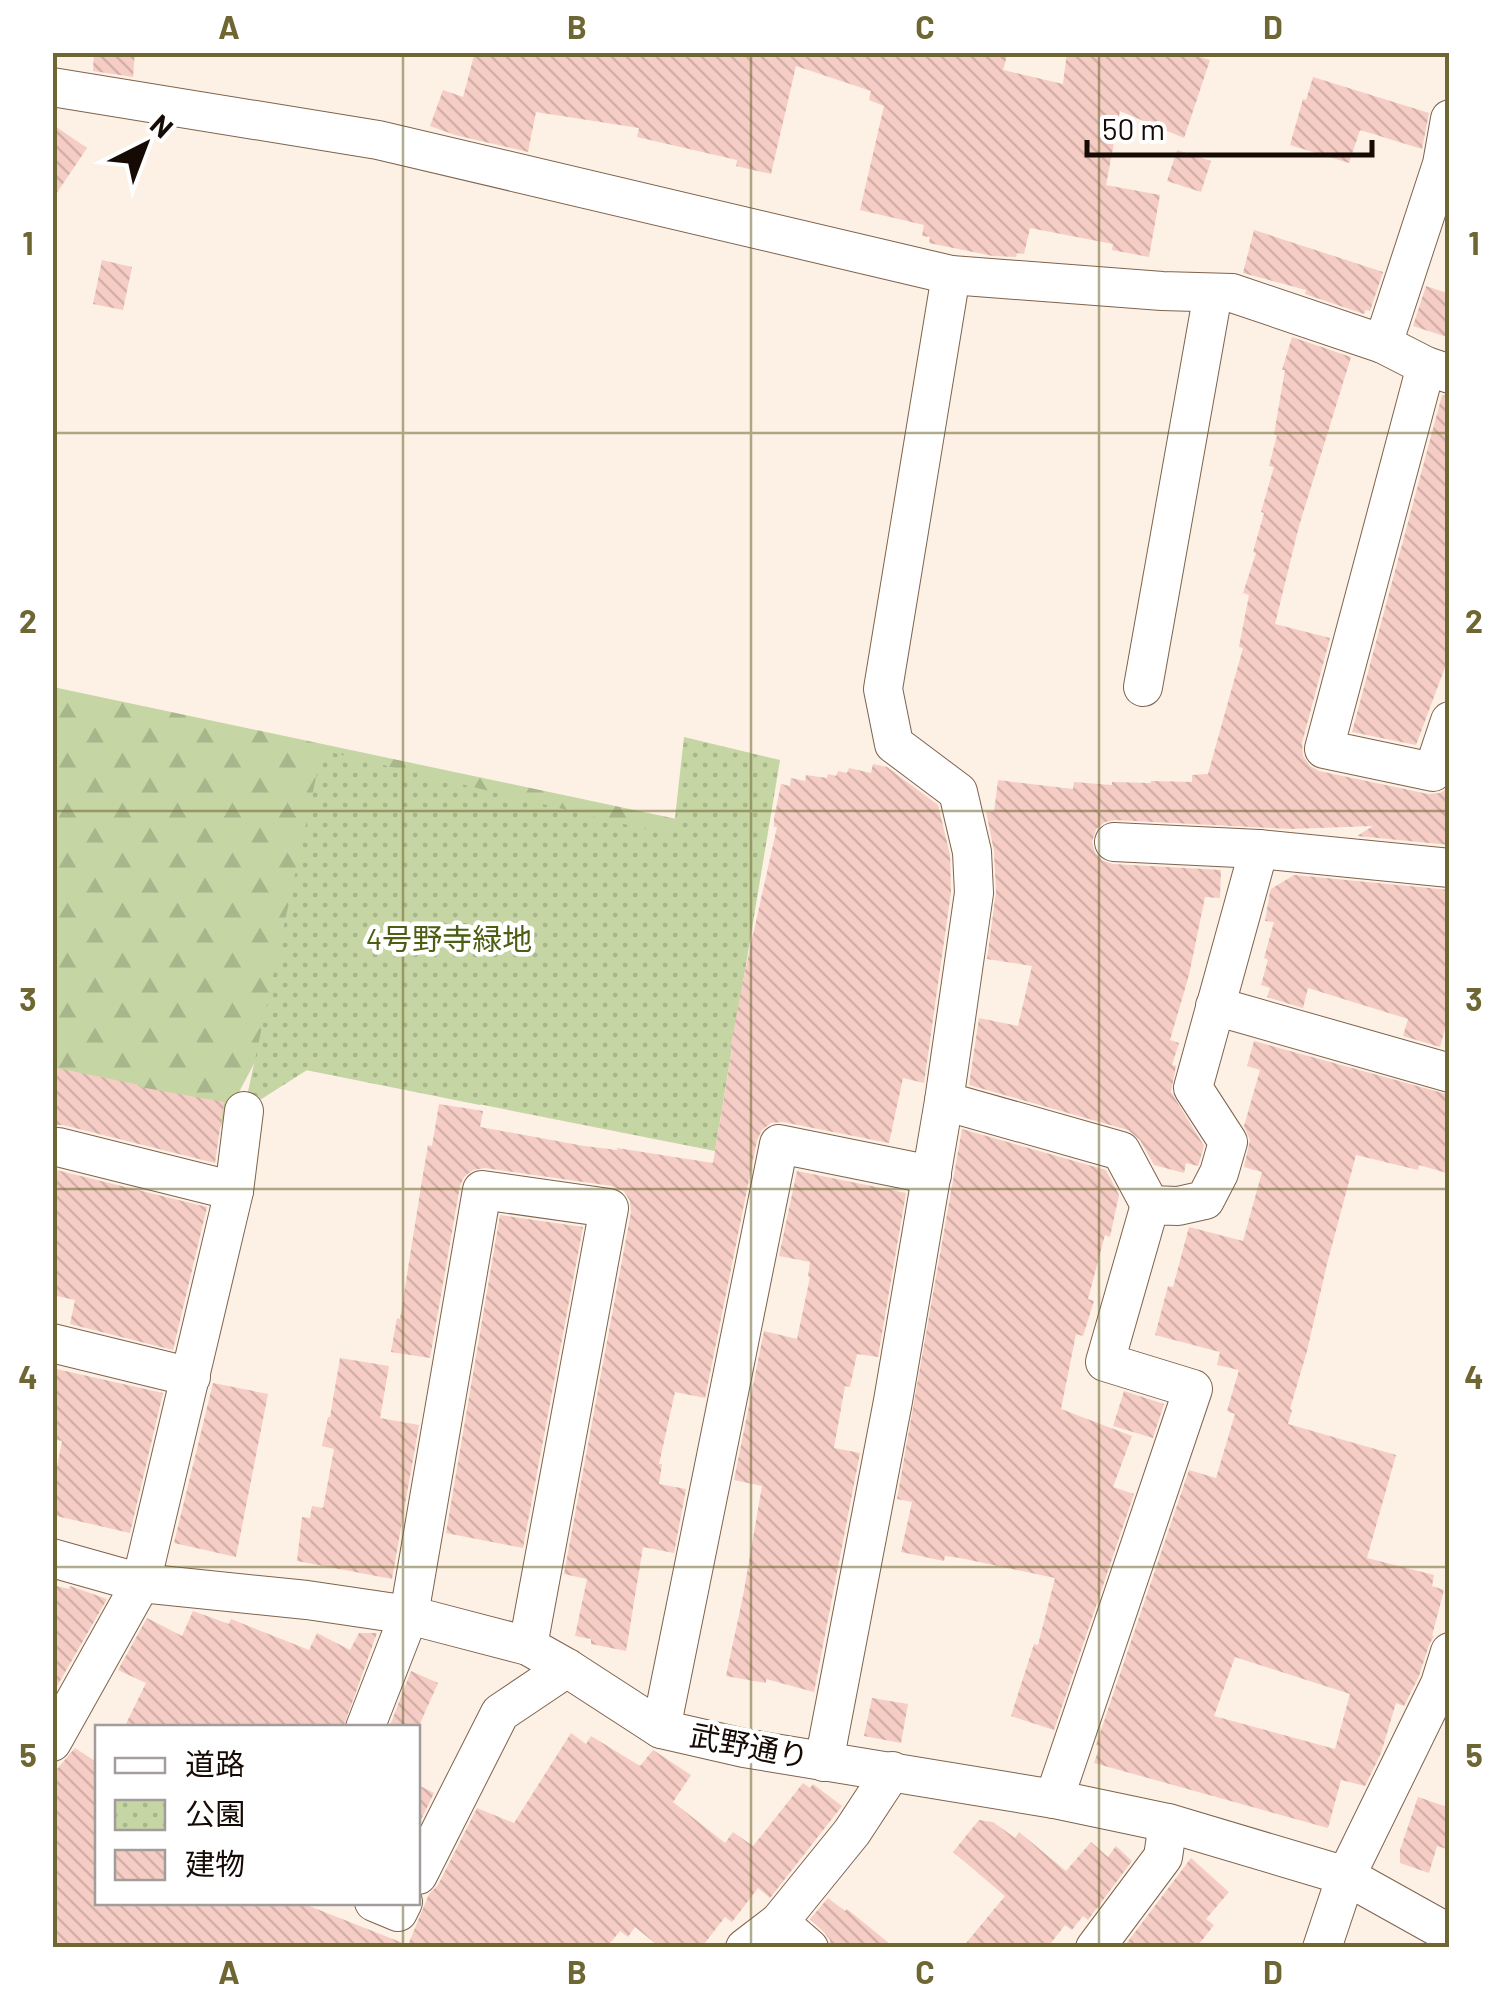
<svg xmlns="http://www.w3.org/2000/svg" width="1502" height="2000" font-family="Barlow,'Noto Sans JP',sans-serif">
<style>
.forest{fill:url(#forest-firs)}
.park{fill:url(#park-dots)}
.building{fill:url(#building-back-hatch);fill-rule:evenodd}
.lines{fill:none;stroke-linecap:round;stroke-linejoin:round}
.minor-casing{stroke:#7f634d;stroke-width:40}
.minor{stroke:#fff;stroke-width:38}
.grid{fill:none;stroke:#6f6733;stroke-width:2.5;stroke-opacity:0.55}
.labels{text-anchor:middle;stroke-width:9;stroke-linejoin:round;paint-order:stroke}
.park-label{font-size:30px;fill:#4c5e11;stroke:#fff}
.street-label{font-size:30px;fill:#160b04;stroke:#fff}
.neatline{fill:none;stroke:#6f6733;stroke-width:4}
.grid-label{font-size:32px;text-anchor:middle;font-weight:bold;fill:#6f6733}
</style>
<defs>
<pattern id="forest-firs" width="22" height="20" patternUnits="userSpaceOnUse" patternTransform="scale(2.5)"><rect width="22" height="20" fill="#c5d5a3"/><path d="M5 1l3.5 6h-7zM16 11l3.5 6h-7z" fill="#a8b68b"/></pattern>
<pattern id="park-dots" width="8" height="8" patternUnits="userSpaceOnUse" patternTransform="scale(2.5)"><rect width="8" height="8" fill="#c5d5a3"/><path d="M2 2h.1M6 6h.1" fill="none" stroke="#a8b68b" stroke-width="1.8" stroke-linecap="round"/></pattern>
<pattern id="building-back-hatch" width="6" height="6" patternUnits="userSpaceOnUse" patternTransform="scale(2.5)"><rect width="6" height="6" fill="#f6cdc5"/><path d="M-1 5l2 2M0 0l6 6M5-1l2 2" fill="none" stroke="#d2afa8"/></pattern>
</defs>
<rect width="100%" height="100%" fill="#fdf0e5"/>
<path class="forest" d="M53,687L719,828L480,1105L256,1060L214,1139L53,1086Z"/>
<path class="park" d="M684,737L780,760L715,1151L307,1070L244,1110L322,750L673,836Z"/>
<g class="building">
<path d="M94,52H135L133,77L93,71Z"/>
<path d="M475,52H1008L1003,70L1063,84L1067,52H1185L1210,60L1184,138L1120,111L1106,185L1160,195L1149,257L1112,250L1113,244L1030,228L1024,254L1017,253L1016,257L993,256L929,243L930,237L922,236L924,225L860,210L884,106L869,100L871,91L796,66L771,174L736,166L737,160L637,137L639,128L536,112L528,152L455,135L430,126L443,90L463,97Z"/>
<path d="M1313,77L1429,113L1422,149L1360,130L1349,163L1290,145L1303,99L1306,100Z"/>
<path d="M52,124L87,148L52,200Z"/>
<path d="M1177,150L1211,161L1201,192L1167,181Z"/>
<path d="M1254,230L1383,272L1370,311L1366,310L1364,314L1305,294L1306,290L1243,273Z"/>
<path d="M102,260L132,267L123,310L93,304Z"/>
<path d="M1426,286L1450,294V338L1413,326Z"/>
<path d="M1292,337L1351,357L1299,526L1275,624L1330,638L1302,743L1303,756L1310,766L1319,771L1428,794L1440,793L1450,787V845L1357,836L1373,826L1290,829L1115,820L1105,822L1096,829L1092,842L1095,853L1103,861L1113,864L1221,870L1220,898L1205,897L1189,975L1170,1040L1179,1043L1172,1065L1176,1066L1171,1092L1204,1146L1198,1166L1186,1163L1184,1173L1154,1165L1140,1140L1128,1130L969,1085L979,1018L1018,1026L1032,966L987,959L996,892L994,851L986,811L994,812L998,780L1073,789L1074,782L1112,785V782L1151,783V781L1192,782V775L1208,774L1243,648L1239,647L1249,595L1243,593L1256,553L1253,552L1264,513L1261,512L1274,467L1269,466L1277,435L1274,434L1285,370H1282Z"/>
<path d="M1442,395L1450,396V654L1416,745L1352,732Z"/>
<path d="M873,764L887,767L938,805L950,855L951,892L924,1083L903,1078L889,1143L783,1122L771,1123L762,1130L757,1140L705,1398L675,1392L659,1464H662L659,1484L686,1489L674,1553L643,1547L626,1651L591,1644V1639L575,1636L587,1579L564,1574L631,1212L630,1201L624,1191L612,1186L485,1168L473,1170L464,1177L460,1186L430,1358L391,1352L397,1318L400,1319L423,1174L428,1145L432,1146L439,1104L483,1111L480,1127L584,1146L617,1150V1148L713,1163L732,1050L730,1049L745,971L777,827H774V819L781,784L790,786L791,778L805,781L806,775L827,778L828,774L836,776L838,771L847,773L849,768L871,773Z"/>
<path d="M1294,875L1450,890V1011L1440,1047L1403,1036L1408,1019L1308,988L1303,1008L1267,997L1270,988L1261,985L1268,960L1264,958L1274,922L1265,921L1270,892L1271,889Z"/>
<path d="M1254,1041L1450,1095V1174L1419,1165L1418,1170L1356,1155L1327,1264L1307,1351L1290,1409L1292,1410L1288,1424L1396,1455L1367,1558L1434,1575L1432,1586L1444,1590L1432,1636H1434L1429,1645L1419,1676L1404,1706L1396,1703L1381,1753L1365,1786L1341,1780L1328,1828L1094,1763L1100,1746L1096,1745L1189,1470L1216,1478L1235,1414L1227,1411L1239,1370L1217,1365L1220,1352L1155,1335L1168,1286L1173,1287L1189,1227L1243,1241L1262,1172L1244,1167L1250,1140L1244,1126L1260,1070L1247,1066ZM1235,1657L1350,1694L1335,1749L1214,1716Z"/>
<path d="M52,1067L140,1085V1087L224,1102L215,1163L63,1125H52Z"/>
<path d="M962,1129L1106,1170L1119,1195L1110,1237L1105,1235L1088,1299L1094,1301L1083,1336L1076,1334L1061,1409L1132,1436L1113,1487L1134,1494L1054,1730L1011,1716L1034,1644L1038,1645L1055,1578L960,1558L945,1556L944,1561L901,1552L912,1502L897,1499Z"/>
<path d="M52,1169L207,1207L173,1350L70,1324L75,1300L52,1295Z"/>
<path d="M797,1171L906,1193L878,1357L857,1354L850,1387L845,1386L834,1448L860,1453L814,1692L766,1679V1683L726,1676L743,1596L762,1486L734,1480L764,1331L797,1339L810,1277H808L810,1262L779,1256Z"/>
<path d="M500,1215L583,1227L523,1548L446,1533Z"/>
<path d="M340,1358L389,1366L380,1418L419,1425L392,1579L297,1561L302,1517L310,1518L312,1506L323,1508L334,1449L322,1446L328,1417H330Z"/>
<path d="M52,1368L163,1393L130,1533L52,1515V1492L62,1441L52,1439Z"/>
<path d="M213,1383L268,1394L236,1557L174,1543Z"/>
<path d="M1124,1391L1164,1404L1153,1438L1113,1426Z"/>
<path d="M57,1586L69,1589L70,1586L107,1599L52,1695V1601Z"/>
<path d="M193,1611L229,1624L231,1619L309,1650L317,1633L350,1650L359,1633H377L343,1728H124L146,1683L118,1670L147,1618L182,1636Z"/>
<path d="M411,1671L438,1683L418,1728H389Z"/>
<path d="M872,1698L908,1704L901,1743L864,1736Z"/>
<path d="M571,1733L586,1744L591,1736L640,1766L653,1750L691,1775L673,1802L725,1843L733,1832L753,1846L803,1783L810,1788L813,1784L842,1806L770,1898L758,1888L732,1922L725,1917L701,1948H661L635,1927L628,1937L620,1931L606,1948H52V1775L75,1748L98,1763V1902H299L408,1945L429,1894L438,1885L477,1808L514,1823Z"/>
<path d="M418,1785L434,1793L418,1826Z"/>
<path d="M1418,1797L1450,1808V1850L1437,1846L1429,1873L1400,1863V1850Z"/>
<path d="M979,1820L993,1822L1015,1838L1019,1832L1066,1871L1091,1842L1108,1857L1116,1846L1132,1861L1088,1920L1083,1916L1072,1930L1065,1925L1047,1948H962L1005,1896L953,1852Z"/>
<path d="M1191,1858L1229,1892L1206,1919L1214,1925L1196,1948H1123Z"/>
<path d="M828,1898L845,1911L847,1909L895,1948H831L830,1940L824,1932L810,1919Z"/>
</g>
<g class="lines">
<g class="minor-casing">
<g id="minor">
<path d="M52,87L378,140L951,275L1162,291L1232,293L1383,344L1426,366L1450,374"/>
<path d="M1383,344L1442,164L1450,119"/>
<path d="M1426,366L1324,749L1433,772L1450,721"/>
<path d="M1143,687L1213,293"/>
<path d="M1114,842L1259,849L1450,868"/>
<path d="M1215,1006L1450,1073"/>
<path d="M944,1101L1121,1151L1150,1205"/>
<path d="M58,1147L234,1191"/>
<path d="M52,1343L191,1377"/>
<path d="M52,1558L141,1583L307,1600L409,1615L528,1646L567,1668L661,1729L744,1748L1054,1799L1168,1823L1346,1876L1450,1934"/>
<path d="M365,1728L409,1615L482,1190L609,1208L528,1646"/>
<path d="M661,1729L779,1144L932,1175"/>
<path d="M52,1742L141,1583L234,1191L244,1111"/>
<path d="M824,1762L893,1401L944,1101L974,893L972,852L958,792L894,744L883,689L951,275"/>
<path d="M1054,1799L1193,1389L1105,1362L1150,1205L1178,1206L1205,1200L1219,1173L1228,1142L1193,1088L1259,849"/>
<path d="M418,1875L500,1713L567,1668"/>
<path d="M374,1902L398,1912L403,1902"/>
<path d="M779,1922L809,1948"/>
<path d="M745,1948L779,1922L852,1832L892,1771"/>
<path d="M1095,1948L1163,1857L1168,1823"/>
<path d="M1322,1948L1346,1876L1440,1684L1450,1652"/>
</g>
</g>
<use href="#minor" class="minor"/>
</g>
<path class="grid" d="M403,52V1728M751,52V1948M1099,52V1948M52,433H1450M52,811H1450M52,1189H1450M52,1567H1450M403,1902V1948"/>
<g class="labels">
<g class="park-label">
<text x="449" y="950">4号野寺緑地</text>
</g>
<g class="street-label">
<text transform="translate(749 1747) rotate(11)" y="10">武野通り</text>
</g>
</g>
<rect width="1502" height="2000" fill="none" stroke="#ffffff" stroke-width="110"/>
<rect x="95" y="1725" width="325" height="180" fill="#ffffff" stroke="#a29d9b" stroke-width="2.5"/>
<rect x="115" y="1758" width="50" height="15" fill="#ffffff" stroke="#a29d9b" stroke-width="2.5"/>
<text x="185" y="1775" font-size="30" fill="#160b04">道路</text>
<rect x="115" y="1800" width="50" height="30" fill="url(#park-dots)" stroke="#a29d9b" stroke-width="2.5"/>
<text x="185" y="1825" font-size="30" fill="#160b04">公園</text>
<rect x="115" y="1850" width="50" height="30" fill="url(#building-back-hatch)" stroke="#a29d9b" stroke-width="2.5"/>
<text x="185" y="1875" font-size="30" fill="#160b04">建物</text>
<g transform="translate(145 145) rotate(42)" stroke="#ffffff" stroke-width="8" paint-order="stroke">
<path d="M0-8L18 38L0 25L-18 38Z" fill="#160b04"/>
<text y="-15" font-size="28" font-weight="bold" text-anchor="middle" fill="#160b04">N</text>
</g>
<path d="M1087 140v15h285v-15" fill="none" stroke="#160b04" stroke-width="5"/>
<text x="1102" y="140" font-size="30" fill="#160b04" stroke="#ffffff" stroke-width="8" paint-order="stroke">50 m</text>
<rect x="55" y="55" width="1392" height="1890" class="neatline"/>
<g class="grid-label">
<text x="229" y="39">A</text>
<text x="577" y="39">B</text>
<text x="925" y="39">C</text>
<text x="1273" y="39">D</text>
<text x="28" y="255">1</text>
<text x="1474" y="255">1</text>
<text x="28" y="633">2</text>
<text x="1474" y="633">2</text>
<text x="28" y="1011">3</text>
<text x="1474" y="1011">3</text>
<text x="28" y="1389">4</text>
<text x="1474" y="1389">4</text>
<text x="28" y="1767">5</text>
<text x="1474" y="1767">5</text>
<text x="229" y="1984">A</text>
<text x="577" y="1984">B</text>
<text x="925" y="1984">C</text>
<text x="1273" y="1984">D</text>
</g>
</svg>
